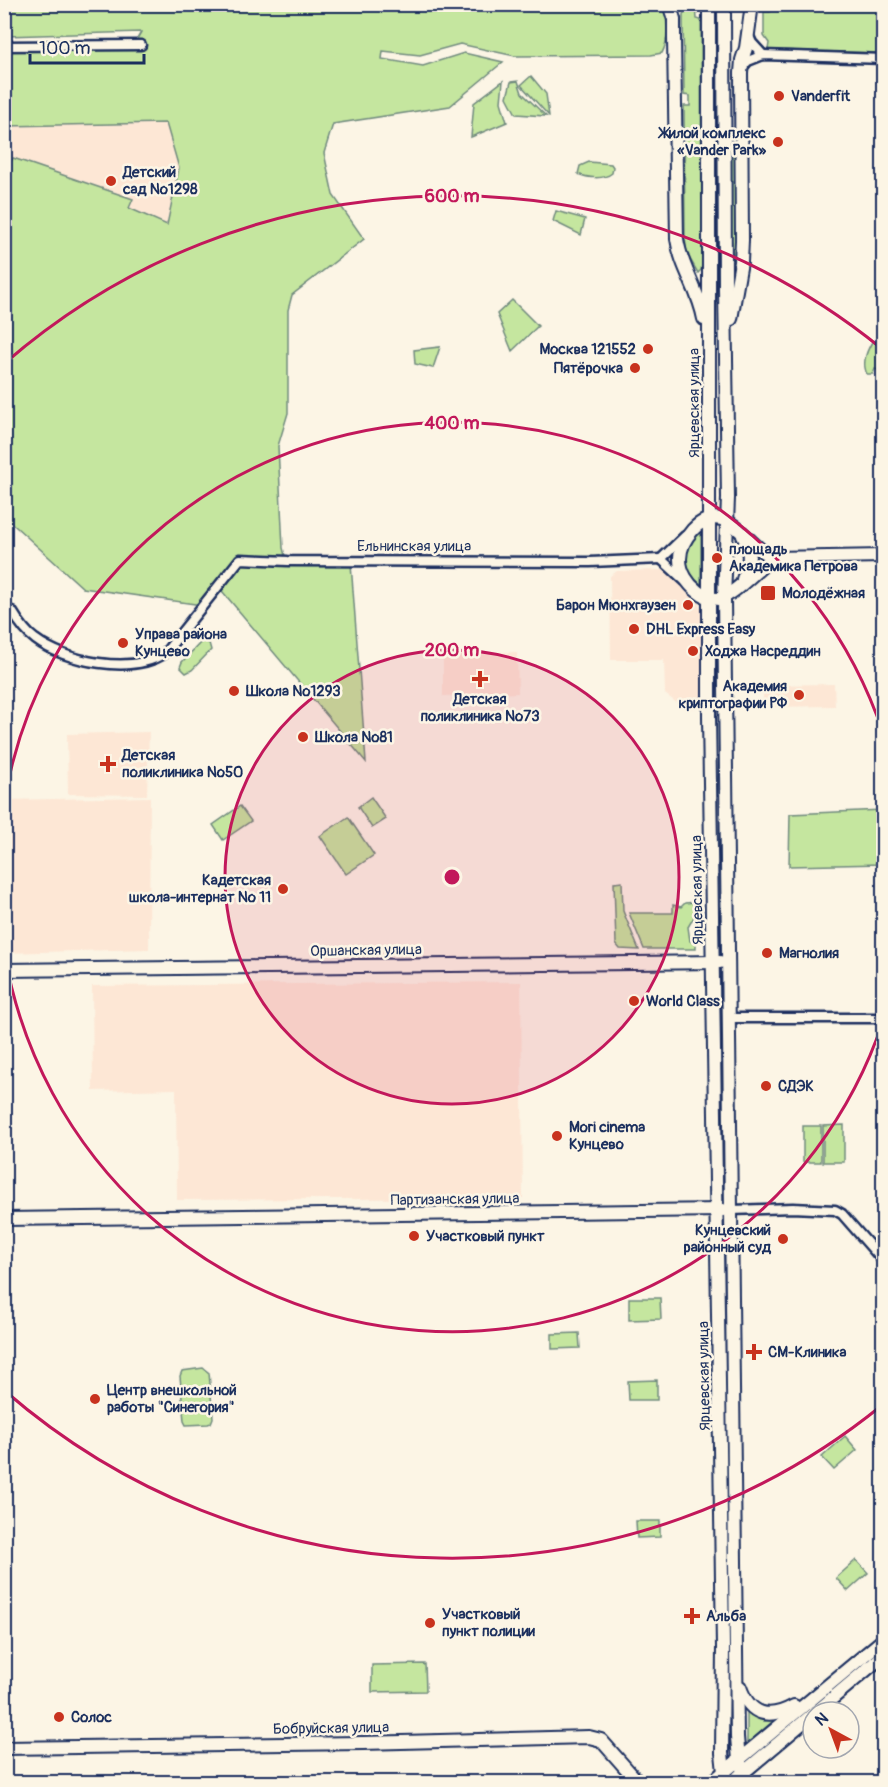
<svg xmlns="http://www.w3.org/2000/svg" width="888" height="1787" font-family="Pangolin,sans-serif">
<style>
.built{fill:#fde7d5}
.green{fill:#c5e69f;stroke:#708a7e;stroke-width:1.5}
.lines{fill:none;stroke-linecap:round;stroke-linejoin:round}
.street-casing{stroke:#1b2f5e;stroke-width:13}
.secondary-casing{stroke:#1b2f5e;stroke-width:16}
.street{stroke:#fcf5e5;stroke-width:8}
.secondary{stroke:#fcf5e5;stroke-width:12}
.ring{fill:none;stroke:#c2185b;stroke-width:3}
.poi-dot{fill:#c8321e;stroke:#fcf5e5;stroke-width:2}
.labels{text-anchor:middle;stroke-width:5;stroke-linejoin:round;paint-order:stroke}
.poi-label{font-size:15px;font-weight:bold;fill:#1b2f5e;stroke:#fcf5e5;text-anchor:start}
.street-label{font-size:15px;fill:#1b2f5e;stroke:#fcf5e5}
.centre{fill:#c2185b;stroke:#fcf5e5;stroke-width:3}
.ring-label{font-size:18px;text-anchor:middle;font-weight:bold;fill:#c2185b;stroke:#fcf5e5;stroke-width:5;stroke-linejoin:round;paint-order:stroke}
</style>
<rect width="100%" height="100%" fill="#fcf5e5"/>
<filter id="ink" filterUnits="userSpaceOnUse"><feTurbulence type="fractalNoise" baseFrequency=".0167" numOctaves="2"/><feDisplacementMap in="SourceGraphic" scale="12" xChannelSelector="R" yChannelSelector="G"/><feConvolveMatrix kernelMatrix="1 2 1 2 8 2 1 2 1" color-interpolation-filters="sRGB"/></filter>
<g filter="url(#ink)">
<g class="built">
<path d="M166,123L179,168L167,225L5,261L4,126Z"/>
<path d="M663,570L671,573L698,602L701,608V696L696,708L685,709L665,694L664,660H611L610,576L617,571Z"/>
<path d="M517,652L518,693L443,696V654Z"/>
<path d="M834,684L835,706L763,707V685Z"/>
<path d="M149,732L147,795L68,794L67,734Z"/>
<path d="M150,797L149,949L5,953V800Z"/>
<path d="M521,982L523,1198L177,1200L176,1089L93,1091L92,986Z"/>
</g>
<g class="green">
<path d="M177,4H662C668,17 669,41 662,53L651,55L515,56L460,44L420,55L383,51L382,59L423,66L464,53L503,62L450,106L333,124L324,153L333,195L364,239L292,295L288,310V413L278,446L283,548L287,564H351L366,762L222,591L207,608L202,605L83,588L5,517V170L13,158L133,199L129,208L167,225L179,168L166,123L5,126V51L105,49L133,46L141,32L5,36L4,5Z"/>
<path d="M770,5H883V53L768,50L769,43L764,36V12H770Z"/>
<path d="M692,6H696L697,19L701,20L702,265L701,270L698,273L687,254L685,238L684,106H690V96L684,95L683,14Z"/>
<path d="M531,76L546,94L549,116L521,85Z"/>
<path d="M503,81L501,102L507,122L471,137L474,103Z"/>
<path d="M518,81L522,93L546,116L516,114L507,97L511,82Z"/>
<path d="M730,150L736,153V256L731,261Z"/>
<path d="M589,162L611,164L613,167L612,173C604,180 587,178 578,174L580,166Z"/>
<path d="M556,211L585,219L581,235L553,221Z"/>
<path d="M512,300L538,326L512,351L497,314Z"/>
<path d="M872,342L882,343L883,370L880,371L875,369L873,374H867C862,364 866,352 872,342Z"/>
<path d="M440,347L433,368L415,364L414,350Z"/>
<path d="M701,533V584C680,572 680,545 701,533Z"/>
<path d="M203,640L209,643L211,650L192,670L186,673L180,667L182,662Z"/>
<path d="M371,797L386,819L372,828L358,807Z"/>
<path d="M240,806L251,821L223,840L213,825Z"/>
<path d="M883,810V864L789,866L790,814Z"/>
<path d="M348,817L374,855L346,874L320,836Z"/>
<path d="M622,882L623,911L639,950L620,949L616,944L614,883Z"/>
<path d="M697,902L700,907L688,927L690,941L696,944V949H644L629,913H673V905L681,907L685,903Z"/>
<path d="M844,1125V1162H823V1126Z"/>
<rect x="803" y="1126" width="18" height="36"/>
<path d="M629,1298H660L661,1319L629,1320Z"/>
<path d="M579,1333L580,1348L552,1349V1334Z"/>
<path d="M203,1368L209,1373L213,1418L211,1423L208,1424L186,1425L184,1421L180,1376L182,1371Z"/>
<path d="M657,1380V1400H629L628,1381Z"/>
<path d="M845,1436L857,1450L834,1470L822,1457Z"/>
<path d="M636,1521H660V1537L637,1538Z"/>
<path d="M856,1560L868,1573L848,1591L836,1578Z"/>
<path d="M425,1664L426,1691L372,1692V1665Z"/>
<path d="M747,1709L761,1719L773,1721L747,1744Z"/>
</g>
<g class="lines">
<g class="street-casing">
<g id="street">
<path d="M748,34L752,43L763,55"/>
<path d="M4,46L141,45"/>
<path d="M742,68L748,61L763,55L884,59"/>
<path d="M661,559L685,581"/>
<path d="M661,559L685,536"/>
<path d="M12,611C18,621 25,632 35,639C65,662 132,675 165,653L240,559L288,561L590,562L661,559"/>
<path d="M729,1018H884"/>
<path d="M731,1210L793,1208L835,1210L842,1214L884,1262"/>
</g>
</g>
<g class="secondary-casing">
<g id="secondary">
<path d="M669,4L674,19V38L677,239C681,268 699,290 704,319"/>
<path d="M724,5L725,289L728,498L724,598L737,1737L739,1760L747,1782"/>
<path d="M709,6V717L723,1647L722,1753L724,1772L728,1782"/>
<path d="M731,319L741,262L742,240L741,73L742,60L746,48L752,4"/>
<path d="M773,558C757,568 735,595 718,599C709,599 704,597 697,591C688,584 680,572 680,559C680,540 700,514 721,519C738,523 755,550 773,558L884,556"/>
<path d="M743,579C750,565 752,551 743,536"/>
<path d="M4,970L720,962"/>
<path d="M4,1219L723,1210"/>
<path d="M740,1687C750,1716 769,1720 794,1706"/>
<path d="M816,1712L884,1655"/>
<path d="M4,1748L363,1743L589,1737L601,1740L638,1782"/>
<path d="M738,1777L813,1714"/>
<path d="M712,1782L884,1639"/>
</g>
</g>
<use href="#street" class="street"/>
<use href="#secondary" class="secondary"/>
</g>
</g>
<circle cx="452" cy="877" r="227" fill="#c2185b" fill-opacity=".12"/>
<g class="ring">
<circle cx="452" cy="877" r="227"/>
<path d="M883 1021A454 454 0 0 1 5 956M5 798A454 454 0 0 1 883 733"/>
<path d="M881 1406A681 681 0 0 1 5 1391M5 363A681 681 0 0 1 881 348"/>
</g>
<g class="poi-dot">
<circle cx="779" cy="96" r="6"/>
<circle cx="778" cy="142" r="6"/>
<circle cx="111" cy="181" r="6"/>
<circle cx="648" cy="349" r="6"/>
<circle cx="635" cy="368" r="6"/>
<circle cx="717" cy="558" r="6"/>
<rect x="760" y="585" width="16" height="16" rx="3"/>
<circle cx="688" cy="605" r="6"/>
<circle cx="634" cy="629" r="6"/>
<circle cx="123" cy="643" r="6"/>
<circle cx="693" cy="651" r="6"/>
<path d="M477 670h6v6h6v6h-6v6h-6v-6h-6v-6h6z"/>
<circle cx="234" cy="691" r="6"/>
<circle cx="799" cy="695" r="6"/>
<circle cx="303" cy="737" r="6"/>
<path d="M105 755h6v6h6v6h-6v6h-6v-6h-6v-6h6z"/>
<circle cx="283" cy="889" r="6"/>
<circle cx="767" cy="953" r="6"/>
<circle cx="634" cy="1001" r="6"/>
<circle cx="766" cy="1086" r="6"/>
<circle cx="557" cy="1136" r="6"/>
<circle cx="414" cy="1236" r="6"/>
<circle cx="783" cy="1239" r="6"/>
<path d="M751 1343h6v6h6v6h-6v6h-6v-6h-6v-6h6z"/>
<circle cx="95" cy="1399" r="6"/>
<path d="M689 1607h6v6h6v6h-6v6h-6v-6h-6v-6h6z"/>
<circle cx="430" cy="1623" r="6"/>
<circle cx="59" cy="1717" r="6"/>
</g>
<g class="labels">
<g class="poi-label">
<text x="791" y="101">Vanderfit</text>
<text x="766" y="138" text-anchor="end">Жилой комплекс<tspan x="766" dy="17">«Vander Park»</tspan></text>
<text x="123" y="177">Детский<tspan x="123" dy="17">сад №1298</tspan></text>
<text x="636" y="354" text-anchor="end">Москва 121552</text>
<text x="623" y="373" text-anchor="end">Пятёрочка</text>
<text x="729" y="554">площадь<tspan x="729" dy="17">Академика Петрова</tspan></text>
<text x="782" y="598">Молодёжная</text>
<text x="676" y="610" text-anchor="end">Барон Мюнхгаузен</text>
<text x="646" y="634">DHL Express Easy</text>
<text x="135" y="639">Управа района<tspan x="135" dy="17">Кунцево</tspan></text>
<text x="705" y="656">Ходжа Насреддин</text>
<text x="787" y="691" text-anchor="end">Академия<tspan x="787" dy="17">криптографии РФ</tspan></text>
<text x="246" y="696">Школа №1293</text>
<text x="480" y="704" text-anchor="middle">Детская<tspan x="480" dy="17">поликлиника №73</tspan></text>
<text x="315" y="742">Школа №81</text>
<text x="122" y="760">Детская<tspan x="122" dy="17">поликлиника №50</tspan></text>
<text x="271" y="885" text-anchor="end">Кадетская<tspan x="271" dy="17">школа-интернат № 11</tspan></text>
<text x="779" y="958">Магнолия</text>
<text x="646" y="1006">World Class</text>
<text x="778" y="1091">СДЭК</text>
<text x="569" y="1132">Mori cinema<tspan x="569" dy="17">Кунцево</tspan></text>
<text x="771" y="1235" text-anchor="end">Кунцевский<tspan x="771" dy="17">районный суд</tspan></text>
<text x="426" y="1241">Участковый пункт</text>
<text x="768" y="1357">СМ-Клиника</text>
<text x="107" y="1395">Центр внешкольной<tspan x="107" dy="17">работы "Синегория"</tspan></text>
<text x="442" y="1619">Участковый<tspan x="442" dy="17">пункт полиции</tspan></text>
<text x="706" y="1621">Альба</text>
<text x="71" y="1722">Солос</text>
</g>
<g class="street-label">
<text transform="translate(694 403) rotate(-90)" y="5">Ярцевская улица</text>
<text x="414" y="551">Ельнинская улица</text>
<text transform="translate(697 890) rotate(-91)" y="5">Ярцевская улица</text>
<text transform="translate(366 950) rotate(-1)" y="5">Оршанская улица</text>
<text transform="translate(455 1199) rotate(-1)" y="5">Партизанская улица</text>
<text transform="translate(704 1376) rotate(-91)" y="5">Ярцевская улица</text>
<text transform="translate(331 1728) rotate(-1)" y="5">Бобруйская улица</text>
</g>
</g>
<circle cx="452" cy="877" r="9" class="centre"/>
<g class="ring-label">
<text x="452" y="202">600 m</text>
<text x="452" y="429">400 m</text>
<text x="452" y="656">200 m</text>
</g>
<rect width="888" height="1787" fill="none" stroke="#fcf5e5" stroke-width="24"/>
<rect x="12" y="12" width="864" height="1763" fill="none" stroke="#1b2f5e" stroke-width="2" filter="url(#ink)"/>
<g transform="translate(831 1730) rotate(319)"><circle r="28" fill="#fcf5e5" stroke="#a2a6af" stroke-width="1.5"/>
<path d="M0-4.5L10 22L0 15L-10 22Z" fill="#c8321e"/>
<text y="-9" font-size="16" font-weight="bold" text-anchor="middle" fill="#1b2f5e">N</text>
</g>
<path d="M30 54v9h114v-9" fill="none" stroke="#1b2f5e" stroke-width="3"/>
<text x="39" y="54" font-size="18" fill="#1b2f5e" stroke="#fcf5e5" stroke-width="4.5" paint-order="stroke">100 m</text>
</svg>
